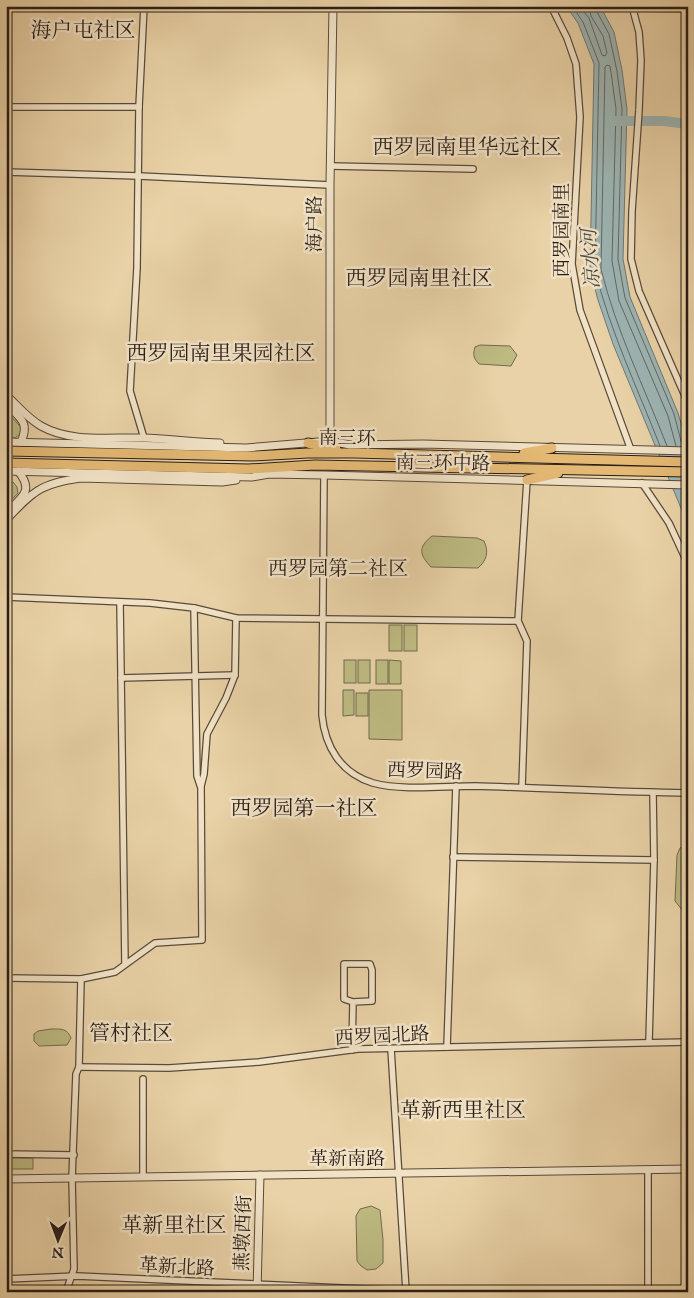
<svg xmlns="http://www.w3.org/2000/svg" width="694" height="1298" font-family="'IM FELL Great Primer','Noto Serif SC',serif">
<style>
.green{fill:#bdba82;stroke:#736b4c}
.water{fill:#9db5b4;stroke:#6f7875}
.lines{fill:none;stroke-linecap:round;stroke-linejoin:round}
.shore{stroke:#636865;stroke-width:1}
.river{stroke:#9db5b4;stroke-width:10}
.minor-casing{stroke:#594a3a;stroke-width:8}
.tertiary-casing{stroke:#594a3a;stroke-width:9}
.trunk-casing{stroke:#291c16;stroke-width:11}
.minor{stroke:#f1e2c6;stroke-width:5.5}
.tertiary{stroke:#f1e2c6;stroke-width:7}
.trunk{stroke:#e4b974;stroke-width:9}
.labels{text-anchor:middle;stroke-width:5;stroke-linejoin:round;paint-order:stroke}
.street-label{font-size:19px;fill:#291c16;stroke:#f1e2c6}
.water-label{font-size:20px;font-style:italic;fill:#4c4a45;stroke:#f1e2c6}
.neighbourhood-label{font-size:20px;fill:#291c16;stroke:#f1e2c6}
.quarter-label{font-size:21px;fill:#291c16;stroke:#f1e2c6}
</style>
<rect width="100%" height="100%" fill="#e9d2a7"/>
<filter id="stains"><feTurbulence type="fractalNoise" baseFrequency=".004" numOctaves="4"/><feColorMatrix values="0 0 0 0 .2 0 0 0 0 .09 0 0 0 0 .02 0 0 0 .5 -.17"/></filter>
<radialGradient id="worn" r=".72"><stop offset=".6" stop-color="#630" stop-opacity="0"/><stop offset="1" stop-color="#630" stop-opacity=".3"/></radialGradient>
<g class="green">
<path d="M480,345L510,346L517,355L511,366L479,364C473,358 473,354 475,347Z"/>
<path d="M6,411L21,427L20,434L15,438H6Z"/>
<path d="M6,482H13L17,487L18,493L6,506Z"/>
<path d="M432,536L477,538L484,541C489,552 487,560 478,568L431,567C420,555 417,548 432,536Z"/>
<rect x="389" y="625" width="13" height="26"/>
<rect x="404" y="625" width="13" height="26"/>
<rect x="344" y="660" width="12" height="23"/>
<rect x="358" y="660" width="12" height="23"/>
<rect x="376" y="660" width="12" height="24"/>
<path d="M389,660L401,661V684H389Z"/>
<path d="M343,690H354V715L343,716Z"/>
<path d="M369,690H402V740L369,739Z"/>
<rect x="356" y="693" width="12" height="23"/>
<path d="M685,846H688V912L683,911L675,901L677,855L680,848Z"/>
<path d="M51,1029C61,1029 67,1028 71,1038L67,1045L39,1046L34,1041V1034L38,1031Z"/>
<rect x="6" y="1158" width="27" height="11"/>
<path d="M371,1206L380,1210L383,1240V1263L376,1269L367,1270L361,1266L357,1261L356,1216L360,1209Z"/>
</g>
<path class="water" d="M566,6H600L614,32L622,70L627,109L623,259L630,297L678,413L688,447V525L613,344L598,300L590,270L594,64L578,23Z"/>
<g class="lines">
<g class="shore">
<path d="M572,6L583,22L599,63L595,270C610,331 637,387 660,446"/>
<path d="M579,6L589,18L602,55L605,56L607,53L603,36L591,16L589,6"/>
<path d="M596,6V10L609,34L617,71L622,109L618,259L625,298L674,414L681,441L683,444L688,445"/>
<path d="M667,446C644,387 616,330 601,269L605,67L607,65L610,66L611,72L616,109L612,261L619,301L668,416L676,446"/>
</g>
<path class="river" d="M614,121H664L688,124"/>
<g class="minor-casing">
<g id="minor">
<path d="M144,6L139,107L137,268L130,391L144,438"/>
<path d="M551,6L567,38L576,64L580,117L572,264L580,310L631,450"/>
<path d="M632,6L639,32L641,60L639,110L632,211L631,259L639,291L688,403"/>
<path d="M645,6L646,8L688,9"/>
<path d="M6,107H139"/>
<path d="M330,166L473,169"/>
<path d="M6,172L139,176L330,185"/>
<path d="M324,475L322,715C325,746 340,773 373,783C402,791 444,786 475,786C546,788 617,792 688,793"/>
<path d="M642,483L669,523L688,564"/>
<path d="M6,597L150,603L194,608L236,618L518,621"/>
<path d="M120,602L125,964"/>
<path d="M121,678L235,675"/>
<path d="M201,786L204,774L207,734L226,698L235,675L236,618"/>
<path d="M522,787L527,641L518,621L527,480"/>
<path d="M453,857L654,860"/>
<path d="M6,978L81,979L115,972L155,943L202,940L201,788L197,776L194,608"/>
<path d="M649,1042L654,860L653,793"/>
<path d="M447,1047L456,786"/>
<path d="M391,1049L406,1291"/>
<path d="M352,1050L353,1002L344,999V964H370L372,970V1001L353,1002"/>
<path d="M79,1067L169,1068L259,1062L358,1049L688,1042"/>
<path d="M143,1079V1177"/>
<path d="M6,1154L74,1155"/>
<path d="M648,1170V1292"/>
<path d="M6,1279L77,1276L432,1292"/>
<path d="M67,1292L68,1286L74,1269L72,1178L76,1074L79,1067L81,979"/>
<path d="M678,1292L688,1291"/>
</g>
</g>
<g class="tertiary-casing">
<g id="tertiary">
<path d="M6,395C17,405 27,418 41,426C71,443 109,437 143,438C168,439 194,442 220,443"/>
<path d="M6,404C20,418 30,422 21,442"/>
<path d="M330,441V185L333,6"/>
<path d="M6,442L246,448L330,441L350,445L423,444L688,451"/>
<path d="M6,471L252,477L269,474L324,475L688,485"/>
<path d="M6,513C21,498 35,491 18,471"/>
<path d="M6,520C32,492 41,483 81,478L222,482L236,480"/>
<path d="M6,1179L688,1169"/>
<path d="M257,1292L260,1175"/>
</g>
</g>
<g class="trunk-casing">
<g id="trunk">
<path d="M308,443L336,449"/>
<path d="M6,451L253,456L308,453H354L688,462"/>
<path d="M524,453L552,448"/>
<path d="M6,463L248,469L315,465L688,472"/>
<path d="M527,480L558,473"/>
</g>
</g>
<use href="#minor" class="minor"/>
<use href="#tertiary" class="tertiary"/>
<use href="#trunk" class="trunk"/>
</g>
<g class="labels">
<g class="street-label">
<text transform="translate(314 224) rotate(-90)" y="7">海户路</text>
<text transform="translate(561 230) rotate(-90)" y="7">西罗园南里</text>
<text transform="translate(347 437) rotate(1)" y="7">南三环</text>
<text transform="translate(443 462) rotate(1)" y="7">南三环中路</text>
<text transform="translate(425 770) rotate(2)" y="7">西罗园路</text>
<text transform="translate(382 1035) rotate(-3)" y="7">西罗园北路</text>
<text x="347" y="1165">革新南路</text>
<text transform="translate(242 1233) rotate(-88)" y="7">燕墩西街</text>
<text transform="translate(177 1266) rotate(3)" y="7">革新北路</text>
</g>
<g class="water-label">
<text transform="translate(590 259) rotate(-94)" y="7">凉水河</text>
</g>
<g class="neighbourhood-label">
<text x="338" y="575">西罗园第二社区</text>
</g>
<g class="quarter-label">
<text x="83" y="37">海户屯社区</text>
<text x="467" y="154">西罗园南里华远社区</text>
<text x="419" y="285">西罗园南里社区</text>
<text x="221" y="360">西罗园南里果园社区</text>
<text x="304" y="815">西罗园第一社区</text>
<text x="131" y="1040">管村社区</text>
<text x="463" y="1117">革新西里社区</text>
<text x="174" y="1232">革新里社区</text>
</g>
</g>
<rect width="694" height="1298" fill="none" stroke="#e9d2a7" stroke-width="25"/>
<rect x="8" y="8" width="679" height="1283" fill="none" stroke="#291c16" stroke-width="2.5"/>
<rect x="12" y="12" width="669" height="1273" fill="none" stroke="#291c16"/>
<g transform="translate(58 1240) rotate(181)" stroke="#f1e2c6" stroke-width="4" paint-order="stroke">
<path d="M0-4L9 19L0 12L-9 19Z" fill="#291c16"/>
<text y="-8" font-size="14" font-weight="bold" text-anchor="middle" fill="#291c16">N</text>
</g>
<rect width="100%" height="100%" filter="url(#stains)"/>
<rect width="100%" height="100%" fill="url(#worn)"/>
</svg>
